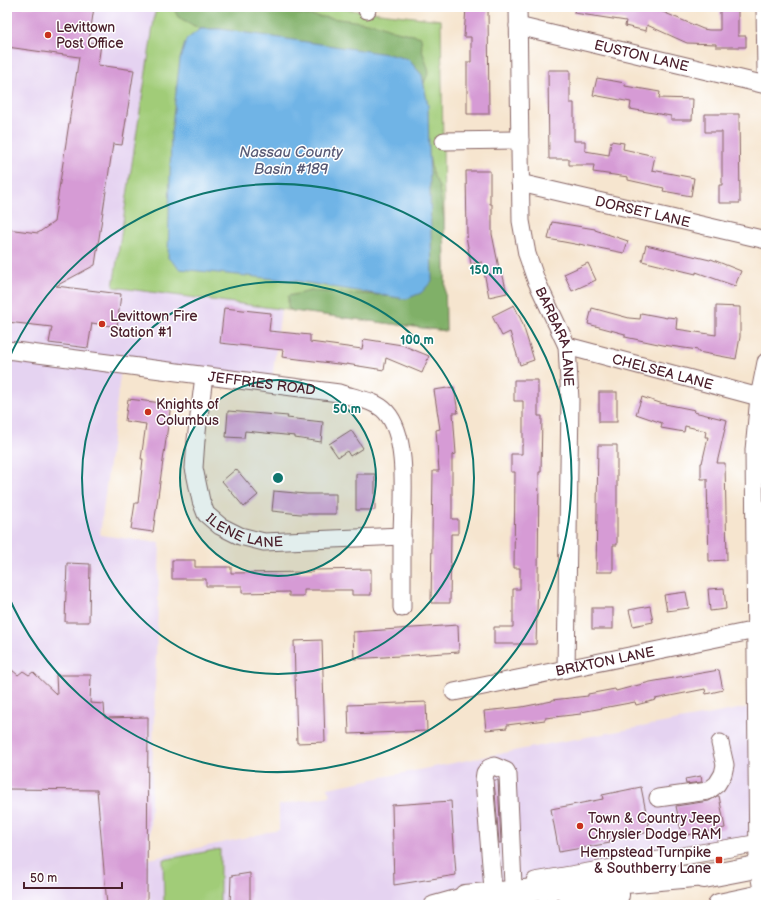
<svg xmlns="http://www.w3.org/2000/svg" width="773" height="912" font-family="'Balsamiq Sans',sans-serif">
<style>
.built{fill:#e5d3f1}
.green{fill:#a1cc78;stroke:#767652}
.forest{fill:#80b068;stroke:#65684a}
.water{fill:#70b4e6;stroke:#5d6a88}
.building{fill:#d69bd5}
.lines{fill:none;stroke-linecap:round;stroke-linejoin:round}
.minor-casing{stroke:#866464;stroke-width:19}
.major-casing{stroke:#866464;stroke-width:24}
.minor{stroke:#fff;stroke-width:17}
.major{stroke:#fff;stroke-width:22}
.ring{fill:none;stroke:#0f766e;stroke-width:2}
.poi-dot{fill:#c8321e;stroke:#fff;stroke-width:1.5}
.labels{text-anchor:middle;stroke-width:3;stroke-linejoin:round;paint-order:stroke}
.poi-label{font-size:14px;fill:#4a1f2b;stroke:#fff;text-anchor:start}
.street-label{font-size:14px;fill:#4a1f2b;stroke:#fff}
.water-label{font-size:15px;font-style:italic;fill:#595b76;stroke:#fff}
.centre{fill:#0f766e;stroke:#fff;stroke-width:2}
.ring-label{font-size:12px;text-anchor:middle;font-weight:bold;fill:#0f766e;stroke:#fff;stroke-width:3;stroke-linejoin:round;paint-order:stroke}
</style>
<rect width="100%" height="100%" fill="#fff"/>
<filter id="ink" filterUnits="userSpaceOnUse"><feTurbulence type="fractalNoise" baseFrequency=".025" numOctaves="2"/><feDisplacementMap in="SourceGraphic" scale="8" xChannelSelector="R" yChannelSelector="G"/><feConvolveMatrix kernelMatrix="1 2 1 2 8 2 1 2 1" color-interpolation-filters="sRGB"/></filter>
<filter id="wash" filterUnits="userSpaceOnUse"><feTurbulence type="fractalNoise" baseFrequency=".012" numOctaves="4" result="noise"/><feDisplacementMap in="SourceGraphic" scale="16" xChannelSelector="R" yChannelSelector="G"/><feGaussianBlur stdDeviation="0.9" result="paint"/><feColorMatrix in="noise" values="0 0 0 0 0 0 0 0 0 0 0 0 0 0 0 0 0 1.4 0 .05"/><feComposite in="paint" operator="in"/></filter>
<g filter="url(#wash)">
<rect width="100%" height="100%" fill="#f6e5cf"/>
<path class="built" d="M7,7H156L113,287L281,309L271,388L121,368L100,535L160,543L149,859L279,830V805L330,796L328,788L554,743L766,704V838L404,905H150L148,881L147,905H7Z"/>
<g class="green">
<path d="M156,7H326L441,20L446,331L113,287Z"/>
<path d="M220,849V905H164L163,860Z"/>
</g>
<g class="forest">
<path d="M173,7H247L376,24L393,30L421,37L422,50L429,72L423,85L220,29H200L178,17Z"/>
<path d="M429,155L432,172L439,187L444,219L446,331L293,311L288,308V296L311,291L379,295Z"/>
</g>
<path class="water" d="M200,29H220L387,54L408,59L422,75L428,105L432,281L421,293L406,299L295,281L180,269L168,258L171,134L180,59L186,40Z"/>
<g id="blocks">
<g class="building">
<path d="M10,7H94L89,42L101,44L98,65L134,70L122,145L113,144L95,265L56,286L121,294L117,327L92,323L88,348L49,343L52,327L7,322V229L38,233L54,222L79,57L7,47V27Z"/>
<path d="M466,7H488L489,114H467V62H471V37H464Z"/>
<path d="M575,7H640L663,12L703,29L709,30H720V7H738V36H746V47H716V44L687,43L647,25L646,31L625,26L626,21L574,13Z"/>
<path d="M548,70H570V103H574V141H585V151L609,155L611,141L624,143L623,149L655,156L652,170L694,178L691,196L663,191L664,188L628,180V177L593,172L594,165H569V159H549Z"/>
<path d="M597,78L625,83V86L660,92L659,98L693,99L692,120H671V116L630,109L631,102L593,95Z"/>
<path d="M705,114H739L740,203H719V185H722V132H705Z"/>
<path d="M466,171H490V204H492V234L500,273L502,272L507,293L489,297L482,262L471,264L466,236H467Z"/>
<path d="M552,222L595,229V230L628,241L624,253L579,244L580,245L548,239Z"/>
<path d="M646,245L710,260L711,259L741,271L735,286L696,272V274L642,261Z"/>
<path d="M588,263L596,280L572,291L564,274Z"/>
<path d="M514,305L522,322L534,360L520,365L510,332L502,336L492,316Z"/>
<path d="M716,306L740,307V337L736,359L698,352V350L663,345L625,337V334L588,324L592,308L629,318L640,319L641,313L667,318V317L677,318L676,329L716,335Z"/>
<path d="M224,308L271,313L269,331L310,335V342L362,349L364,339L402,345L429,356L422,373L386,358L384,370L346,364V365L282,357L283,350L220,343Z"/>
<path d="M514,380H538V416H542L541,472H539L538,579L536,644H494V627H513V589H520V568H514L515,472H511V454H522V445H523V401H514Z"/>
<path d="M454,387L458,413H453L456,454L452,455V519H458V534H451L450,603H431L433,471H439L436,430L440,429L434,390Z"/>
<rect x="599" y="392" width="18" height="30"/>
<path d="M642,397L660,403L695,410L694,412L727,420L717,463H725L727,560L709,561L707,479H701V463H702L708,437H705L706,431L685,426L684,432L661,428L662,423L636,414Z"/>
<path d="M128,399L171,404L153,532L131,529L135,503H138L143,459H141L146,424L125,421Z"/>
<path d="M228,411L288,416L287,418L323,422L321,442L295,438V436L245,431L244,438L226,437Z"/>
<path d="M351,430L363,448L350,456L347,451L338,457L329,444Z"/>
<path d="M598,445H617V545H613V572H596Z"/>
<path d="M236,469L258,495L244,507L222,481Z"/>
<rect x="356" y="474" width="19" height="36"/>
<path d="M274,491L306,494H336V514H300L272,511Z"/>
<path d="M172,560H195V567H231V573L313,572V570L371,569V595H352V590H304V596H289V592L242,593V586H206V579H172Z"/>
<path d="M67,563L90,564L89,622H65Z"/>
<path d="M724,588L726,609L710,611L708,589Z"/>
<path d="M686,592L689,608L667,611L664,595Z"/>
<path d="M650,606L653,622L633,626L629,610Z"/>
<rect x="592" y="608" width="21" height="21"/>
<path d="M458,625L459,652L354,659L353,632Z"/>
<path d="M322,640L325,742L297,743L294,641Z"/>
<path d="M12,670L18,675L23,671L29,675L33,672L57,695L56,675H91L90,703L104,704L105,718L148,717L147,905H107L97,790L7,789V694H10Z"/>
<path d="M719,670L723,690L706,694L705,689L655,699L656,700L636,705L635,702L581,712V714L545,718V720L507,725V728L486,730L484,711L522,707L552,701V700L588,696V694L615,689L616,691L650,682Z"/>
<path d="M426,702L427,731L349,734L348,705Z"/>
<path d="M701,776L702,782L686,784L685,779Z"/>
<path d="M494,780H498L501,843H499Z"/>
<path d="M641,787L650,832L609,840L610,843L559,852L551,809L603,799L602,795Z"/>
<path d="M717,796H719L725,828L682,836L676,806L709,801Z"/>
<path d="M451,801L456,875L394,885L392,805Z"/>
<path d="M250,873V905H230L231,876Z"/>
</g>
</g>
</g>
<g filter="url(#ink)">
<use href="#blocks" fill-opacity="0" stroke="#866464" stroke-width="1"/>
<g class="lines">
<g class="minor-casing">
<g id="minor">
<path d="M367,7V10"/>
<path id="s1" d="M518,7L521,221L527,254L536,280L567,346L570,400L566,669"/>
<path d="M765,7L766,71"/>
<path id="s2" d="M518,26L766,85"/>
<path d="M444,141L520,140"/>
<path id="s3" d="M520,183L766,240"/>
<path id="s4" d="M567,346L759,397"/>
<path id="s5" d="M7,350L339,393C354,398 375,400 386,412C410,438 402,504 402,538C402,561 402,584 402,608"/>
<path id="s6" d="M204,376L196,440L194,468L201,501L206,514L220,526L240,536L264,542L402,536"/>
<path id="s7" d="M454,692L756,630"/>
<path d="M658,798L708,791L717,784L723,774L725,765L720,743"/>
<path d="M535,881L766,842"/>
<path d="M493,889L484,780L485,773L489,768L494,766L506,771L508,775L513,885"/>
<path d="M763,896L758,867L754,450L759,397L766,362"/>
<path d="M433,905L476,893"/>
</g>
</g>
<g class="major-casing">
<g id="major">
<path d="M704,877L766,865"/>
<path d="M465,896L717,874"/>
<path d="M569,905L618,895"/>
<path d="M719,905L766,895"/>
</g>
</g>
<use href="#minor" class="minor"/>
<use href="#major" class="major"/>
</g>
</g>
<circle cx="278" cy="478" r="98" fill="#0f766e" fill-opacity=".12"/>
<g class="ring">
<circle cx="278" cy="478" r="98"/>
<circle cx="278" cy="478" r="196"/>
<path d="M7 363A294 294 0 1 1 7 593"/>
</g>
<g class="poi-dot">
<circle cx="48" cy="35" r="4"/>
<circle cx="102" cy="324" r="4"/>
<circle cx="148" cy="412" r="4"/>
<circle cx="580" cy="826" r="4"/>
<rect x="715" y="856" width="8" height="8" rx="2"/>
</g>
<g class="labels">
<g class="poi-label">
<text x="56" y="32">Levittown<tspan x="56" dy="16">Post Office</tspan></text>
<text x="110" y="321">Levittown Fire<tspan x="110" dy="16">Station #1</tspan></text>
<text x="156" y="409">Knights of<tspan x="156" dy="16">Columbus</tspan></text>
<text x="588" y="823">Town &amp; Country Jeep<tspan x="588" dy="16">Chrysler Dodge RAM</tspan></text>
<text x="711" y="857" text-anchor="end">Hempstead Turnpike<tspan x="711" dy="16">&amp; Southberry Lane</tspan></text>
</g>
<g class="street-label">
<text dy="5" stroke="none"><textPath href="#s2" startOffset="127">EUSTON LANE</textPath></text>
<text dy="5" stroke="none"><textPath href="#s3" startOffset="126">DORSET LANE</textPath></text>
<text dy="5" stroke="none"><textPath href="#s1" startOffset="336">BARBARA LANE</textPath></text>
<text dy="5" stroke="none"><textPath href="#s4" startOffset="99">CHELSEA LANE</textPath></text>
<text dy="5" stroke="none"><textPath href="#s5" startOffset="257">JEFFRIES ROAD</textPath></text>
<text dy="5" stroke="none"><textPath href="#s6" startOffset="184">ILENE LANE</textPath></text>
<text dy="5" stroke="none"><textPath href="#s7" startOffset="154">BRIXTON LANE</textPath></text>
</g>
<g class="water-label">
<text x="291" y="157">Nassau County<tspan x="291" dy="17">Basin #189</tspan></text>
</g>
</g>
<circle cx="278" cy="478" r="6" class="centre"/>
<g class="ring-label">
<text x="486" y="274">150 m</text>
<text x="417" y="344">100 m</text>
<text x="347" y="413">50 m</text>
</g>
<rect width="773" height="912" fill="none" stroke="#fff" stroke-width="24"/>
<path d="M24 882v6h98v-6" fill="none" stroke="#4a1f2b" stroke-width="2"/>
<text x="30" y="882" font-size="12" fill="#4a1f2b" stroke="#ffffff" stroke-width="3" paint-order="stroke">50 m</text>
</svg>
